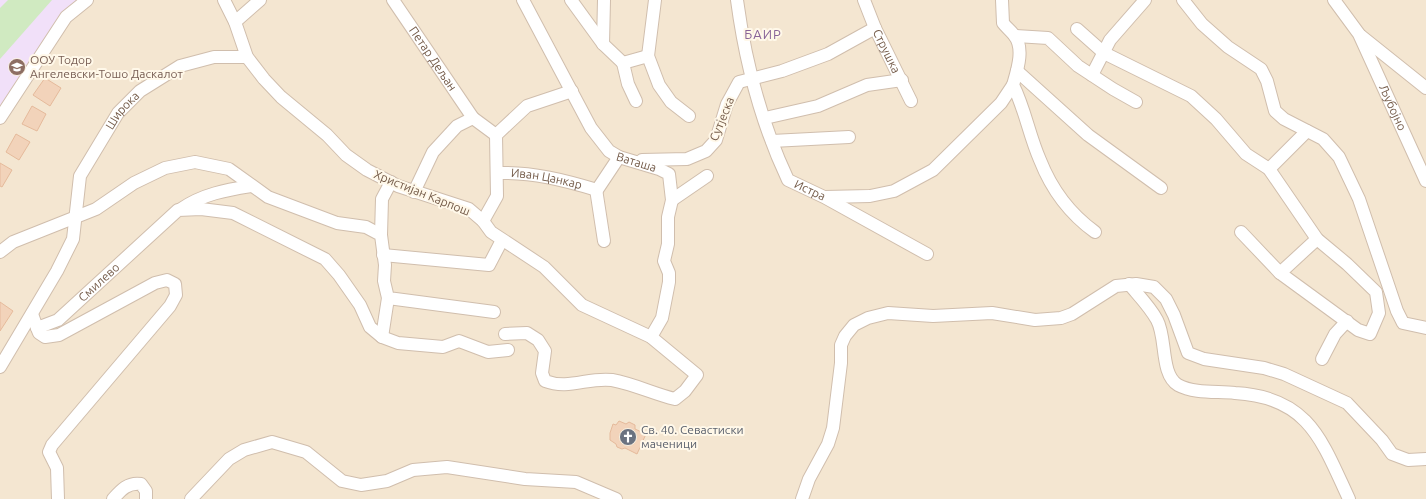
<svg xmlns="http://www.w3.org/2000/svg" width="1426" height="499" font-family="Ubuntu,sans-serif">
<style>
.residential{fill:#f4e6d1}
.education{fill:#f1e0f9}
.green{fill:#d0eac1}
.building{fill:#f2d3ba;stroke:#e5ba9b}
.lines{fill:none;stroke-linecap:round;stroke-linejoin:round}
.minor-casing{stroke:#d0bead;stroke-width:14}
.minor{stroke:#fff;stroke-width:12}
.labels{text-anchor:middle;stroke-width:4;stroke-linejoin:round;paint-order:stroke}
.street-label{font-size:12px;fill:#745b49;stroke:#fff8e9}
.education-label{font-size:12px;fill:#785e54;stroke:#fff8e9;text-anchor:start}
.worship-label{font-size:12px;fill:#5b616d;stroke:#fff8e9;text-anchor:start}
.neighbourhood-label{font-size:13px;letter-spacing:1px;fill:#896498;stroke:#fff8e9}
</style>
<rect width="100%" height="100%" fill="#fcf4e3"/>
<rect class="residential" x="0" y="0" width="1426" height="499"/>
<path class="education" d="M0,0H87L66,17L0,118Z"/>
<path class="green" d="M8,0H52L0,59V8Z"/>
<g class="building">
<path d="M45,78L61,88L50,106L33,95Z"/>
<path d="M32,106L46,114L37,131L22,124Z"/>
<path d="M16,134L30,142L19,160L6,152Z"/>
<path d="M0,163L12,170L2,187L0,186Z"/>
<path d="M0,302L13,311L0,331Z"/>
<path d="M619,421L626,424L629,422L635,425V429L646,434L637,454L625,448L622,449L617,447L616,444L610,440V433L613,424L616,425Z"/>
</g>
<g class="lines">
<g class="minor-casing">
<g id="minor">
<path d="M224,0L235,22L247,57L264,79L281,97L327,135L346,155L367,170L398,186L469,209L483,221L491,232L544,267L582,305L651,337L697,375L685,391L675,399C654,394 634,384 612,380C588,377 569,390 545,381L542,373L545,351L538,340L527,333L505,334"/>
<path id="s1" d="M393,0L473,118"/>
<path id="s2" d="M523,0L591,128L609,151L619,157L659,169L669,174L672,200L668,217V244L664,261L669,273V282L662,318L651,337"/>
<path d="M571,0L603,44L623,63L648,56"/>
<path d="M655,0L648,56L659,85L671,102L689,116"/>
<path id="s3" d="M737,0C745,60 762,125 788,180L824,197L927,254"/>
<path id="s4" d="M864,0L875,28L911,101"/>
<path d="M1002,0L1003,23C1006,27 1011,31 1014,35C1025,48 1017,71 1013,85C1025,109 1029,135 1040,160C1051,188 1070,214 1095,232"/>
<path d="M1183,0L1202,24L1228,47L1261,69L1267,81L1275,111L1284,119L1323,139L1339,157L1359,199L1397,311L1403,323L1426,328"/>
<path id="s5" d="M1334,0L1359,34L1426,181"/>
<path d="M235,22L260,0"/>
<path d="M1077,29L1104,53L1191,96L1216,119L1246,154L1269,169L1317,239L1347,264L1376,292L1379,313L1370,334L1358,330L1280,273L1241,232"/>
<path d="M1015,36L1048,38L1078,66L1113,89L1136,102"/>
<path d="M1361,36L1426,88"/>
<path d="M603,44L604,0"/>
<path d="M623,63L628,84L636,101"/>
<path d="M1017,71L1088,135L1161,188"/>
<path d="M1092,75L1110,40L1145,0"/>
<path d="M0,118L66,17L87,0"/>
<path d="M765,118L818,106L867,85L902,80"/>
<path d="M772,141L849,137"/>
<path d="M642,160L687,159L706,151L716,140L727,104L739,82L782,71L828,54L875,28"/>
<path d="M1269,169L1307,131"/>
<path id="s6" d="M498,173C532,172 564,180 597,190L619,157"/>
<path d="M596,189L604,241"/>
<path d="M414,192L433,152L457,126L473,118L496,135"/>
<path d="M825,197L870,196L894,191L933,170L1001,103L1013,85"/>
<path d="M672,200L707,176"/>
<path d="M181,209C203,194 226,190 251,186"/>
<path d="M483,221L497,196L496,135L527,106L572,91"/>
<path d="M381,235L382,199L391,182"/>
<path d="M0,252L13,242L96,209L134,183L165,168L195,162L229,169L268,197L337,223L366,227L381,235L385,265L384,281L388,298L494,312"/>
<path d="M383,255L489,265L502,240"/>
<path d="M1280,273L1317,239"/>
<path d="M1129,284C1139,296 1150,307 1157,320C1167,338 1160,374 1178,385C1195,394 1217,391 1235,393C1309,397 1322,441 1349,499"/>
<path id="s7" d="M32,314L37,328L58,320L178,210L201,209L233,213L325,259L339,275L360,305L370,327L382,337L398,343L443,347L459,341L488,352L508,350"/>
<path d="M37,328L39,333L45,337L59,335L155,283L167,280L175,284L176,295L170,306L52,445L49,452L57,468L58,499"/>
<path d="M382,337L388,298"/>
<path d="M1322,359L1335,334L1347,321"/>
<path id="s8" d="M0,367L57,271L73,239L80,176L118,113L140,91L180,66L214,57H247"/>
<path d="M113,499C121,490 128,482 141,484L146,491V499"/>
<path d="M191,499L229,459L244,450L272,442L306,452L342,481L361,485L387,481L413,470L447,467L525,479L576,482L616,499"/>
<path d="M802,499L809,479L828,444L833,428L841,363V345L845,336L854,325L868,318L888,313L933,316L992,313L1035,320L1061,318L1072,314L1116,286L1136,284L1154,287L1166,299L1174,315L1188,353L1204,359L1264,368L1284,374L1347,403L1382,440L1392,454L1408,460L1426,459"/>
</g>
</g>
<use href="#minor" class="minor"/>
</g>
<defs>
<g id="school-disc" transform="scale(0.9)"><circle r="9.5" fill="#8d6e63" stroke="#fff8e9"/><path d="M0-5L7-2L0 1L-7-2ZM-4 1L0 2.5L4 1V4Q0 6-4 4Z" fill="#fff"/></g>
<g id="church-disc" transform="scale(0.9)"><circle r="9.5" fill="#6b7280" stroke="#fff8e9"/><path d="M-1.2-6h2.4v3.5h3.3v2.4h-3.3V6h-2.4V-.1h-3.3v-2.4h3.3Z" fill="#fff"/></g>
</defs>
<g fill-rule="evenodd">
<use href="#school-disc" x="17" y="67"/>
<use href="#church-disc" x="628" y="437"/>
</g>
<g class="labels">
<g class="street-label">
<text dy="4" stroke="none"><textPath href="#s4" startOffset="56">Струшка</textPath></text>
<text dy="4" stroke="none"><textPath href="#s1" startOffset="71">Петар Дељан</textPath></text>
<text dy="4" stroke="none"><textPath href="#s5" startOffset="123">Љубојно</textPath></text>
<text dy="4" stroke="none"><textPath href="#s8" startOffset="289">Широка</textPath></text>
<text transform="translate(722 119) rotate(-68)" y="4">Сутјеска</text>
<text dy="4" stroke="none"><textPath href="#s2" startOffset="204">Ваташа</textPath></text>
<text dy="4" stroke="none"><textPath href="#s6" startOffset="49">Иван Цанкар</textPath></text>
<text dy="4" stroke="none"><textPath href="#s3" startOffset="212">Истра</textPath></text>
<text transform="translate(422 193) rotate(22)" y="4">Христијан Карпош</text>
<text dy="4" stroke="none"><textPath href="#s7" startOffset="93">Смилево</textPath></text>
</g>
<g class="education-label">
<text x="30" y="64">ООУ Тодор<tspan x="30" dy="14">Ангелевски-Тошо Даскалот</tspan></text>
</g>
<g class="worship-label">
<text x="641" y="434">Св. 40. Севастиски<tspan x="641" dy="14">маченици</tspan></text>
</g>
<g class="neighbourhood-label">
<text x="763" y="39">БАИР</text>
</g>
</g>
</svg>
